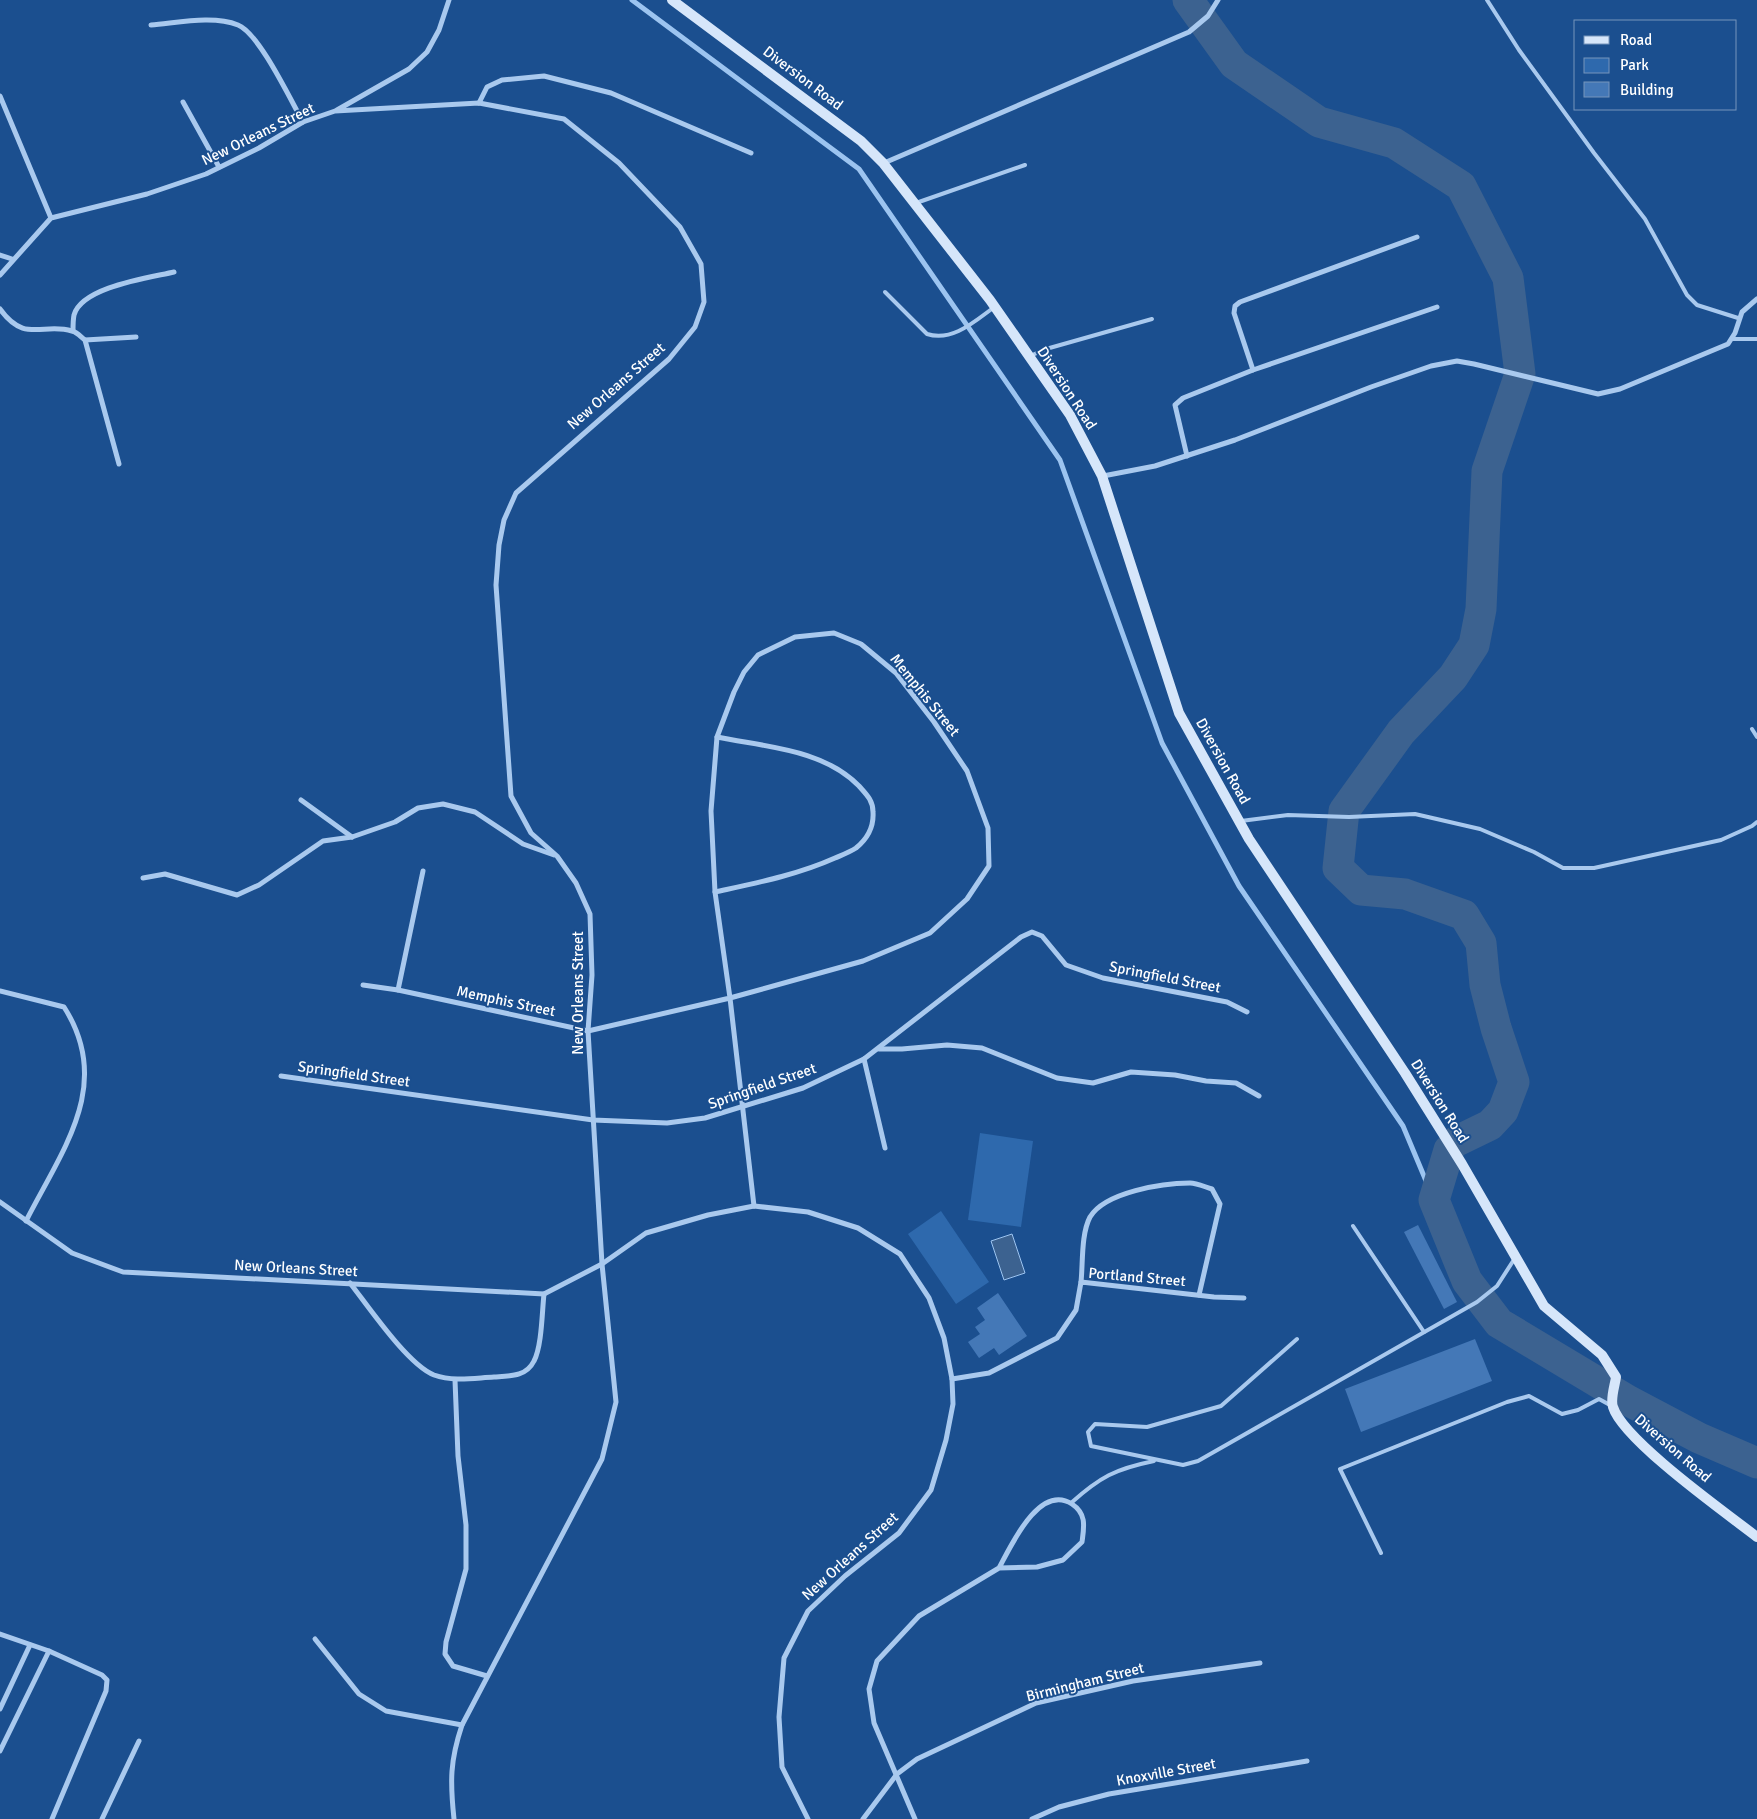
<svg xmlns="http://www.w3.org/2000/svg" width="1757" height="1819" font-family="Signika,sans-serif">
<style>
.green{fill:#2e69ad}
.water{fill:#3c6290;stroke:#9cc4f0}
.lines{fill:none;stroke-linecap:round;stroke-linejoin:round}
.stream{stroke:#9cc4f0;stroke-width:5}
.river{stroke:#3c6290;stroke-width:31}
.building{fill:#4478b7}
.lane{stroke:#a9c9ee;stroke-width:4}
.street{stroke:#a9c9ee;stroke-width:5}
.secondary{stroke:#d6e6fa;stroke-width:10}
.labels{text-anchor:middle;stroke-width:4;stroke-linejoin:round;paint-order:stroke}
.street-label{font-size:15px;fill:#fff;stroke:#1b4f8f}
</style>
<rect width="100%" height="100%" fill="#1b4f8f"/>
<g class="green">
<path d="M980,1133L1033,1141L1021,1227L968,1220Z"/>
<path d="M941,1211L989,1282L956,1304L908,1234Z"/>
</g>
<path class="water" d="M1012,1234L1025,1273L1004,1280L991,1241Z"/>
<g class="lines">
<path class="stream" d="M632,0L859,169L1060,460L1162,743L1239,886L1403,1126L1434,1200"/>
<g class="river">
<path d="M1188,0L1234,64L1319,122L1394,143L1461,186L1508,278L1520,374L1487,471L1481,609L1474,645L1453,677L1401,732L1344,811L1338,868L1361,890L1405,894L1464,915L1481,943L1485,985L1496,1028L1514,1082L1503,1111L1490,1125L1457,1141"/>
<path d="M1449,1150L1434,1200L1467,1281L1499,1323L1629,1401L1699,1438L1757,1463"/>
</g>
</g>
<g class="building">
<path d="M1418,1225L1457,1302L1444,1309L1404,1232Z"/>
<path d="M998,1293L1027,1336L999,1355L994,1348L979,1358L968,1342L980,1334L975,1327L985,1320L977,1308Z"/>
<path d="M1475,1339L1492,1381L1361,1432L1345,1389Z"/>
</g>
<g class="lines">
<g class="lane">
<path d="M1487,0L1519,50L1594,153L1645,219L1687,295L1697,305L1738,318"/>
<path d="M916,203L1025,165"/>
<path d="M885,292L927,334C952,342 974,322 993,308"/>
<path d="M1733,339H1757"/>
<path d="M1030,356L1046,349L1152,319"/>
<path d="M1752,729L1757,737"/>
<path d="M1241,821L1288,815L1349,817L1415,814L1480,829L1534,852L1563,868H1594L1721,840L1752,826L1757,822"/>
<path d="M1353,1226L1424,1332"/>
<path d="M1297,1339L1221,1406L1147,1427L1095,1424L1088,1432L1091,1446L1183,1465L1198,1461L1477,1302L1497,1286L1515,1258"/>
<path d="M1071,1503C1100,1477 1115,1469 1154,1461"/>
<path d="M1381,1553L1340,1469L1507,1402L1529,1396L1562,1414L1578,1410L1599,1399L1610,1405"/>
</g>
<g class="street">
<path d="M151,25C177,23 213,15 238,25C259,33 291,101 303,122"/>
<path d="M0,96L51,218"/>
<path d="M183,102L219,167"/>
<path d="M479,103L487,87L502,80L544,76L611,93L751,153"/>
<path d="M337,110L409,69L427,52L439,30L449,0"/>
<path d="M884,163L1189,32L1208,16L1218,0"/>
<path d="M0,255L12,259"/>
<path d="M0,275L51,218L147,194L206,174L259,148L303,122L335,111L479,103L564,119L619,163L680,227L701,264L704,302L695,327L669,359L516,493L504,520L499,545L496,585L511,796L531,833L557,856L576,883L590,914L592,975L588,1031L602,1264L616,1402L602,1459L462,1725C450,1761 450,1781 454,1819"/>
<path d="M0,309C25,344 43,322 72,331C77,332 81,337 85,340L119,464"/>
<path d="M73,331C73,326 73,320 74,315C82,287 148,278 174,272"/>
<path d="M85,340L136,337"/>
<path d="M1253,370L1234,313L1235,306L1240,302L1417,237"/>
<path d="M1187,456L1175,405L1183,398L1253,370L1437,307"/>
<path d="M1103,476L1155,466L1235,440L1371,387L1431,366L1457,361L1474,364L1598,394L1620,389L1728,344L1735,333L1742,312L1757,299"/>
<path d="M301,800L352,837"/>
<path d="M143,878L165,874L237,895L259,885L323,841L352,837L395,822L418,808L443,804L475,812L523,844L554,855"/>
<path d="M715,892C756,883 797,875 835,858C842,855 850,852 856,848C867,839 874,827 873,812C873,800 866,794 859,786C823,749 766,747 717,737"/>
<path d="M363,985L398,990L588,1031L730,998L863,961L930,933L967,899L989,866L988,828L967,771L934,722L896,673L861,644L834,633L795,637L758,655L744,672L734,692L717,737L711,811L715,892L730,998L754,1206"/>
<path d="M398,990L423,871"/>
<path d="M0,991L64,1007C114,1085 62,1150 26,1221"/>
<path d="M879,1049H902L947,1045L982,1048L1057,1078L1093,1083L1131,1072L1175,1075L1206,1081L1236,1083L1259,1096"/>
<path d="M864,1059L885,1148"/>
<path d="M281,1076L593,1120L667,1123L705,1118L803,1088L864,1059L1021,937L1032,932L1042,936L1066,965L1103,978L1227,1002L1247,1012"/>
<path d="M0,1202L72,1253L123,1272L544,1294L602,1264L646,1233L708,1215L754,1206L808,1212L858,1228L900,1254L929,1298L944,1338L952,1379L953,1404L946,1440L931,1490L899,1533L845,1576L808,1611L784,1658L779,1717L782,1767L808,1819"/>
<path d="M1081,1282C1083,1263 1081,1234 1090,1217C1105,1192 1163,1183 1190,1183C1197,1183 1205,1187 1212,1189L1220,1204L1199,1295"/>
<path d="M350,1283C368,1306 408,1365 434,1375C454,1382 474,1378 494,1377C510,1376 526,1377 534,1361C542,1346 542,1311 544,1294"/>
<path d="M952,1379L989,1373L1057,1338L1076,1310L1081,1282L1214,1297L1244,1298"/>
<path d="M455,1380L458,1456L466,1525V1569L446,1642L445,1654L453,1666L487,1676"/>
<path d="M0,1634L49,1651L102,1675L107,1680L106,1691L52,1819"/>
<path d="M315,1639L359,1694L386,1711L462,1725"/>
<path d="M0,1709L30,1645"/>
<path d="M0,1751L49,1651"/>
<path d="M102,1819L139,1741"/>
<path d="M863,1819L897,1774L917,1759L1036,1703L1133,1681L1260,1663"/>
<path d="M915,1819L874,1723L869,1689L877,1661L919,1616L999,1568L1037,1567L1063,1560L1082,1542C1084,1527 1087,1514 1072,1504C1039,1483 1011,1546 999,1568"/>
<path d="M1032,1819L1059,1807L1109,1794L1307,1761"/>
</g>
<path class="secondary" d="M672,0L861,141L883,163L990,300L1070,415L1102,476L1179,713L1249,839L1405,1073L1462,1164L1544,1306L1602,1355L1616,1377C1615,1385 1610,1399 1613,1407C1623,1440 1726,1513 1757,1537"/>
</g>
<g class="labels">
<g class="street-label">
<text transform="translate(803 78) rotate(37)" y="5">Diversion Road</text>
<text transform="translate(258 134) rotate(-26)" y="5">New Orleans Street</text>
<text transform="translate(616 386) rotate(-41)" y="5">New Orleans Street</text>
<text transform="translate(1067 388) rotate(57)" y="5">Diversion Road</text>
<text transform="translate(925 695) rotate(51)" y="5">Memphis Street</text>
<text transform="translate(1223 761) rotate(61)" y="5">Diversion Road</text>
<text transform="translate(1165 977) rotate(11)" y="5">Springfield Street</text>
<text transform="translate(578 993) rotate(-90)" y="5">New Orleans Street</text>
<text transform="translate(506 1001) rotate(12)" y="5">Memphis Street</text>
<text transform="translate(354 1074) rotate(8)" y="5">Springfield Street</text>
<text transform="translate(762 1086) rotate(-19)" y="5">Springfield Street</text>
<text transform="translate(1440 1101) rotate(58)" y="5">Diversion Road</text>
<text transform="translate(296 1268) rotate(3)" y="5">New Orleans Street</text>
<text transform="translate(1137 1277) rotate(5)" y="5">Portland Street</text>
<text transform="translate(1673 1448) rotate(41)" y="5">Diversion Road</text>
<text transform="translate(850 1556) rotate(-42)" y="5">New Orleans Street</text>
<text transform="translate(1085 1682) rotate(-14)" y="5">Birmingham Street</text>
<text transform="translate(1166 1772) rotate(-10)" y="5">Knoxville Street</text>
</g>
</g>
<rect x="1574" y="20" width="162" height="90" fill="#1b4f8f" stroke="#7695bc"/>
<rect x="1584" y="36" width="25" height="8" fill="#d6e6fa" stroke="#7695bc"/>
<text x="1620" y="45" font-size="15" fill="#ffffff">Road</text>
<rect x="1584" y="58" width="25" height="15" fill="#2e69ad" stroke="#7695bc"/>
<text x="1620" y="70" font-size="15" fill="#ffffff">Park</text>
<rect x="1584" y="82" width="25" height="15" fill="#4478b7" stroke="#7695bc"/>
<text x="1620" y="95" font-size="15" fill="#ffffff">Building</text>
</svg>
